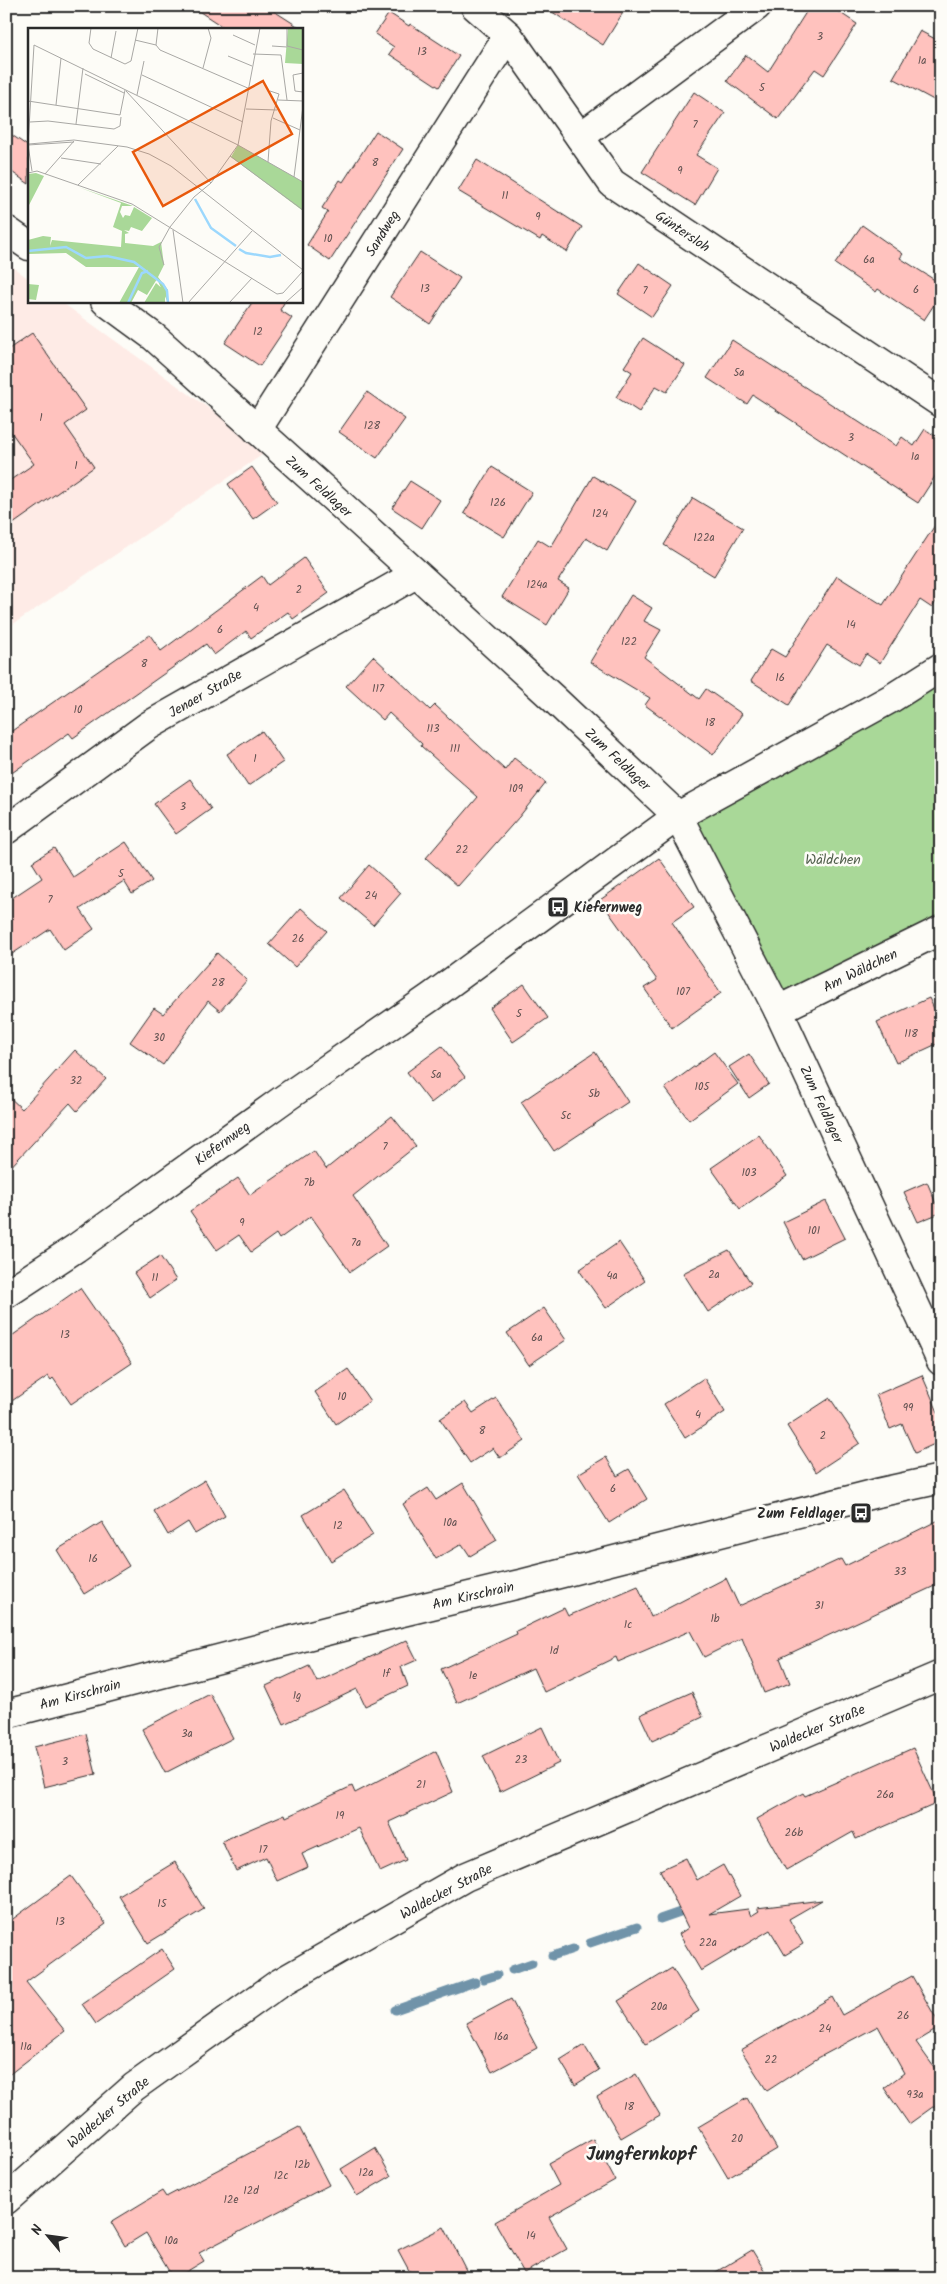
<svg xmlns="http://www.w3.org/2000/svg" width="947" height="2284" font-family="Kalam,sans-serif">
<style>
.built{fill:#feebe6}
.green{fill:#a9d898;stroke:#6a8262}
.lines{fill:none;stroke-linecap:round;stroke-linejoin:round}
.stream{stroke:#6f93a9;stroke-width:9}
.building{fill:#ffc2be;stroke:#2b2b2b}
.minor-casing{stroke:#2b2b2b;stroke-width:31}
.minor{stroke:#fdfcf7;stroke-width:28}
.labels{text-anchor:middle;stroke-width:5;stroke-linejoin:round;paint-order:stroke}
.number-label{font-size:11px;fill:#605150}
.street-label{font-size:14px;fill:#2b2b2b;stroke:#fdfcf7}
.park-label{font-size:14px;fill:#515f4c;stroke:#fdfcf7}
.poi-label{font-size:14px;font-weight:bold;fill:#2b2b2b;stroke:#fdfcf7;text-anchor:start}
.district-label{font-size:19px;font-weight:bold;fill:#2b2b2b;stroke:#fdfcf7}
.inset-river{fill:none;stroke:#9cd8fd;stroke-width:2.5}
.inset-road{fill:none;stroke:#a9a8a5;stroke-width:1}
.view{fill:#e8590c;fill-opacity:0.15;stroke:#e8590c;stroke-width:2.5}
.inset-edge{fill:none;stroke:#2b2b2b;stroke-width:2.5}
</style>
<rect width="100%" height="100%" fill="#fdfcf7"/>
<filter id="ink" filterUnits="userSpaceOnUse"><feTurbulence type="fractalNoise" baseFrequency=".02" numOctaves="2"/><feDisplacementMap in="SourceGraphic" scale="10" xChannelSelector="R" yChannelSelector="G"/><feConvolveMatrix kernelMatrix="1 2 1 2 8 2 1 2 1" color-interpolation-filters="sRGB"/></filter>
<g filter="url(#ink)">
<path class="built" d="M6,262L29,279V301H60L268,451L6,629Z"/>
<path class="green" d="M941,667V930L791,1004L688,820Z"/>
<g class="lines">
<g class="stream">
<path d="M660,1919L680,1912"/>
<path d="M590,1943L637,1927"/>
<path d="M552,1956L573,1949"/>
<path d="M512,1970L532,1963"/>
<path d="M484,1979L497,1975"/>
<path d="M395,2010L475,1982"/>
</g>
</g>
<g class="building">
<path d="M191,6H266L302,29H226Z"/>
<path d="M543,6H627L603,45Z"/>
<path d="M810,6H830L857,24L824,75L815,69L778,119L727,81L746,55L768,72Z"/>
<path d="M389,13L409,26L410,24L459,56L439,87L389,54L394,47L375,34Z"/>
<path d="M920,31L941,42V104L893,78Z"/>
<path d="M694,92L725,113L696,155L717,168L695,205L642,172Z"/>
<path d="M6,131L29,147V184L6,168Z"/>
<path d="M376,131L403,149L330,261L307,245L328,212L322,208L340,180L343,182Z"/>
<path d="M477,160L582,227L567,252L542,236L540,240L458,191Z"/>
<path d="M862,225L903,254L900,258L941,284V294L924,320L878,289L876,292L835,264Z"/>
<path d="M420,252L460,278L430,324L390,297Z"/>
<path d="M639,263L673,286L652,317L618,294Z"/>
<path d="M253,301H285L280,310L292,318L260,366L225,343Z"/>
<path d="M32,333L86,410L65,425L94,467L6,529V483L34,464L6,425V351Z"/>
<path d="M643,338L685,365L667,392L656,386L639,412L616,397L632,372L624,367Z"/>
<path d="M732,340L896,446L902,437L914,446L925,429L941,440V467L918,503L753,395L747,404L707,378Z"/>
<path d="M367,392L405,419L377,458L339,432Z"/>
<path d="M252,467L277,502L253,519L228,484Z"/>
<path d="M492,467L532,492L504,537L464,513Z"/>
<path d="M593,476L636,501L607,551L586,538L558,581L569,588L547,625L502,597L538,539L551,547Z"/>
<path d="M410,481L440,500L422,528L392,508Z"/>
<path d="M693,498L743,528L714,576L664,545Z"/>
<path d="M941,516V594L932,608L920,600L880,663L866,654L859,665L827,645L789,705L751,681L771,649L785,657L837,576L883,605Z"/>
<path d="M304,558L329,593L293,619L288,612L251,638L246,631L214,655L206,644L73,738L69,733L6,777V735L150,635L161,651L262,576L268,585Z"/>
<path d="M631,595L652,608L644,621L661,630L644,657L699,699L706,689L742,714L713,755L645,705L650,698L590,662Z"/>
<path d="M373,656L430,710L435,705L505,770L514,758L546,783L519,817L458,886L426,858L478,797L421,746L422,744L389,713L383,720L346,686Z"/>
<path d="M262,731L283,762L248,786L227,754Z"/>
<path d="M190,779L211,809L176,834L154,804Z"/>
<path d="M126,842L152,881L132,894L124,881L80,909L94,929L64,950L50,929L6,958V902L42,878L32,862L54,848L73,877Z"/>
<path d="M659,858L694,907L672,922L721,993L672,1028L644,988L657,980L600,900Z"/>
<path d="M369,865L401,893L373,925L341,898Z"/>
<path d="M301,908L327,931L295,967L269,944Z"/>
<path d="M217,953L247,980L220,1011L208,1001L163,1065L130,1042L154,1008L163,1014Z"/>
<path d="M524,984L548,1018L513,1042L490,1008Z"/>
<path d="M929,998L941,1023V1042L896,1063L877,1022Z"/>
<path d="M442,1046L465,1077L431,1103L407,1072Z"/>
<path d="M75,1050L106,1079L77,1111L70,1103L6,1172V1094L22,1109Z"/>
<path d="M595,1052L628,1102L554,1151L521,1102Z"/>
<path d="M714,1052L738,1084L689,1120L665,1088Z"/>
<path d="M749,1054L769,1084L749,1098L729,1067Z"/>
<path d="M392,1116L416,1146L353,1196L387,1246L350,1272L311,1216L279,1239L276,1234L251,1252L239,1235L217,1250L190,1211L238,1178L250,1195L314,1151L326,1169Z"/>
<path d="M759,1135L787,1176L740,1209L711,1168Z"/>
<path d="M927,1182L940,1213L918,1222L904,1192Z"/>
<path d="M826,1201L845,1238L802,1259L783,1222Z"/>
<path d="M619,1242L645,1281L606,1308L579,1270Z"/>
<path d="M729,1250L751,1283L708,1312L683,1273Z"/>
<path d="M160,1256L176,1280L150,1298L134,1273Z"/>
<path d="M80,1288L132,1363L71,1404L53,1378L51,1380L48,1376L6,1405V1340Z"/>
<path d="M544,1308L566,1340L529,1365L507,1333Z"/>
<path d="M348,1369L370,1401L336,1424L315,1392Z"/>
<path d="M922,1375L941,1419V1441L915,1453L902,1424L890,1429L876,1395Z"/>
<path d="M704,1378L725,1412L685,1438L664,1404Z"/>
<path d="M496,1398L525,1441L500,1458L493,1448L470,1463L440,1419L465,1402L473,1413Z"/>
<path d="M830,1398L860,1443L816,1472L787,1426Z"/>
<path d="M606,1457L617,1476L629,1469L647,1499L609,1523L578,1474Z"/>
<path d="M205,1480L225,1516L195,1534L188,1522L168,1535L154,1511Z"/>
<path d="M463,1483L497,1540L470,1556L462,1544L436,1559L403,1504L428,1488L436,1500Z"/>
<path d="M344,1490L373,1535L331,1561L303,1515Z"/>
<path d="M941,1519V1583L780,1658L790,1683L764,1693L742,1638L704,1657L690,1631L618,1662L616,1657L544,1692L533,1668L457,1703L441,1669L517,1634L516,1631L564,1608L568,1616L638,1586L651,1617L726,1578L739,1606L841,1559L845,1566Z"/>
<path d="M102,1522L129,1566L84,1594L57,1550Z"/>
<path d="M407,1640L417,1660L401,1667L408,1686L365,1706L357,1689L284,1724L266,1686L309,1666L317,1682Z"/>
<path d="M692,1692L703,1717L652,1741L640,1715Z"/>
<path d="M210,1694L233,1738L165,1773L142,1729Z"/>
<path d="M542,1727L559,1763L500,1792L483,1756Z"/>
<path d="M86,1734L96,1774L44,1787L34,1747Z"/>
<path d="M913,1748L938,1803L856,1839L853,1832L786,1870L757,1819L803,1793L805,1796Z"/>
<path d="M436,1751L453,1792L389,1822L406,1860L380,1872L359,1828L302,1854L308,1867L277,1881L266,1857L236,1871L222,1841L285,1814L286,1817L352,1786L355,1793Z"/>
<path d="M686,1858L697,1880L723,1865L740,1896L709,1914L748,1909L751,1916L759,1911L757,1908L822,1900L789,1919L803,1944L785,1955L770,1930L701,1971L679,1934L688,1928L660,1870Z"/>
<path d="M175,1862L204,1909L148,1943L119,1896Z"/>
<path d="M71,1876L106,1924L26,1982L65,2031L6,2077V1924Z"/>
<path d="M162,1949L175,1969L96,2024L82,2004Z"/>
<path d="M672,1968L699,2011L646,2044L618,2001Z"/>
<path d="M912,1976L941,2027L916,2042L941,2077V2101L909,2124L884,2088L904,2073L878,2026L818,2058L767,2091L741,2050L832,1997L842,2015Z"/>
<path d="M511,1999L537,2048L492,2072L466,2023Z"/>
<path d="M584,2045L599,2070L575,2085L560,2060Z"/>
<path d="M636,2074L660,2115L621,2138L597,2097Z"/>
<path d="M747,2098L777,2149L728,2178L698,2127Z"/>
<path d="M299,2127L329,2185L199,2253L204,2261L176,2278H173L146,2233L125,2246L111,2222L162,2191L166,2197Z"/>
<path d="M593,2139L615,2180L549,2217L567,2249L524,2273L495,2222L559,2185L548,2164Z"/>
<path d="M375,2148L391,2176L357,2196L341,2169Z"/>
<path d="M444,2227L470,2278H413L398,2250Z"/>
<path d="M752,2250L769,2278H706Z"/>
</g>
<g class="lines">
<g class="minor-casing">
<g id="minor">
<path d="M475,6L508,35L612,183L941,403"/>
<path d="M580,137L757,6"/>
<path d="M6,230L29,246"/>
<path d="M105,301L154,337L339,503L554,699L678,816L778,1010L941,1361"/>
<path d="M257,430L508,35"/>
<path d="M6,830L148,726L416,574"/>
<path d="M778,1010L941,930"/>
<path d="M6,1294L76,1248L281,1101L431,997L678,816L892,698L941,667"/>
<path d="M6,1714L365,1621L524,1583L877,1493L941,1479"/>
<path d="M6,2200L134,2087L278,1984L465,1877L941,1675"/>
</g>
</g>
<use href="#minor" class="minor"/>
</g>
</g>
<defs>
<g id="bus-square" transform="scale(1.125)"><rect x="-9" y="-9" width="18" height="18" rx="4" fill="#2b2b2b" stroke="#fdfcf7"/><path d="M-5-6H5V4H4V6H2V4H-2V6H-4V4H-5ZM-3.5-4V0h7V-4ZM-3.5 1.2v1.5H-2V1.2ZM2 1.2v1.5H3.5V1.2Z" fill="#fff"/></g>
</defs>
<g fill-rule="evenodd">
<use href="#bus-square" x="558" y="907"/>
<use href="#bus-square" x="861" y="1513"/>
</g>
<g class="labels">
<g class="number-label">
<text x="820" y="40">3</text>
<text x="422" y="55">13</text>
<text x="922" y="64">1a</text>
<text x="762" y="91">5</text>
<text x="695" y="128">7</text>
<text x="375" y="166">8</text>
<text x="680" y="174">9</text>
<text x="505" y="199">11</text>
<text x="538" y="220">9</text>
<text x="328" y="242">10</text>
<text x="869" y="263">6a</text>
<text x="425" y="292">13</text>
<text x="916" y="293">6</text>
<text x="645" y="294">7</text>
<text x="258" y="335">12</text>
<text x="739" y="376">5a</text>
<text x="41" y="421">1</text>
<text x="372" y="429">128</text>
<text x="851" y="441">3</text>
<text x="915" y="460">1a</text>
<text x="76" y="469">1</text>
<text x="498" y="506">126</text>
<text x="600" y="517">124</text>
<text x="704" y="541">122a</text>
<text x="537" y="588">124a</text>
<text x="299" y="593">2</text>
<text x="256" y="611">4</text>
<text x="851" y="628">14</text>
<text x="220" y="633">6</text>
<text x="629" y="645">122</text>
<text x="144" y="667">8</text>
<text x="780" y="681">16</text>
<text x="378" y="692">117</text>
<text x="78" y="713">10</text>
<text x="710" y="726">18</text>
<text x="433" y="732">113</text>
<text x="455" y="752">111</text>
<text x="255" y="762">1</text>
<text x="516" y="792">109</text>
<text x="183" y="810">3</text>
<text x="462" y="853">22</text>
<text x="121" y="877">5</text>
<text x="371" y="899">24</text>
<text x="50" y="903">7</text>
<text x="298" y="942">26</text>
<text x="218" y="986">28</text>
<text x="683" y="995">107</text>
<text x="519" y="1017">5</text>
<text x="911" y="1037">118</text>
<text x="159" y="1041">30</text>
<text x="436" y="1078">5a</text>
<text x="76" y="1084">32</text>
<text x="702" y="1090">105</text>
<text x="594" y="1097">5b</text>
<text x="566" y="1119">5c</text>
<text x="385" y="1150">7</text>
<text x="749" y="1176">103</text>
<text x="309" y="1186">7b</text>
<text x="242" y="1226">9</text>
<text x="814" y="1234">101</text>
<text x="356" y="1246">7a</text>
<text x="714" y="1278">2a</text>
<text x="612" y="1279">4a</text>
<text x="155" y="1281">11</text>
<text x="65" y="1338">13</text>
<text x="537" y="1341">6a</text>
<text x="342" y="1400">10</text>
<text x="908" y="1411">99</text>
<text x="698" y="1418">4</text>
<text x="482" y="1434">8</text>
<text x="823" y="1439">2</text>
<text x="613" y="1492">6</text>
<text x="450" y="1526">10a</text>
<text x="338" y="1529">12</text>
<text x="93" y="1562">16</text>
<text x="900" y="1575">33</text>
<text x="819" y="1609">31</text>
<text x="715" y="1622">1b</text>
<text x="628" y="1628">1c</text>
<text x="554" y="1654">1d</text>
<text x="386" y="1677">1f</text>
<text x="473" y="1679">1e</text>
<text x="297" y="1699">1g</text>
<text x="187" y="1737">3a</text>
<text x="521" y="1763">23</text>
<text x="65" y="1765">3</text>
<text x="421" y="1788">21</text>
<text x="885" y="1798">26a</text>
<text x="340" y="1819">19</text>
<text x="794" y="1836">26b</text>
<text x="263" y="1853">17</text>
<text x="162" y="1907">15</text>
<text x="60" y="1925">13</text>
<text x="708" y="1946">22a</text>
<text x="659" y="2010">20a</text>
<text x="903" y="2019">26</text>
<text x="825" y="2032">24</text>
<text x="501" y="2040">16a</text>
<text x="26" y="2050">11a</text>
<text x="771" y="2063">22</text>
<text x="915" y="2098">93a</text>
<text x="629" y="2110">18</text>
<text x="737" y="2142">20</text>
<text x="302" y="2168">12b</text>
<text x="366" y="2176">12a</text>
<text x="281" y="2179">12c</text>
<text x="251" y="2194">12d</text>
<text x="231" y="2203">12e</text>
<text x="531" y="2239">14</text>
<text x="171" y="2244">10a</text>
</g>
<g class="street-label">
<text transform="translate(683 231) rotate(34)" y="5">Güntersloh</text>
<text transform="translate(382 233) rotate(-58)" y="5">Sandweg</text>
<text transform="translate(319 486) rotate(42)" y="5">Zum Feldlager</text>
<text transform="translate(205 693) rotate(-30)" y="5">Jenaer Straße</text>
<text transform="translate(618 759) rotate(43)" y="5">Zum Feldlager</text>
<text transform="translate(860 970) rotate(-26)" y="5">Am Wäldchen</text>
<text transform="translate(822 1104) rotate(65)" y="5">Zum Feldlager</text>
<text transform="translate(222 1143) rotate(-36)" y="5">Kiefernweg</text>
<text transform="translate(473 1595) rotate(-13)" y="5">Am Kirschrain</text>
<text transform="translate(80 1694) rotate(-15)" y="5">Am Kirschrain</text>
<text transform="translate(817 1728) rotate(-23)" y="5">Waldecker Straße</text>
<text transform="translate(446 1891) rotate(-28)" y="5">Waldecker Straße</text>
<text transform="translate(108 2112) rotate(-40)" y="5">Waldecker Straße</text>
</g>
<g class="park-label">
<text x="833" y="864">Wäldchen</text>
</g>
<g class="poi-label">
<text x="574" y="912">Kiefernweg</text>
<text x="845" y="1518" text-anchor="end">Zum Feldlager</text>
</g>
<g class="district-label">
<text x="641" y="2160">Jungfernkopf</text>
</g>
</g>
<g transform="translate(28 28)">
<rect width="275" height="275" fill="#fdfcf7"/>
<path d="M260,0H275V36L257,35ZM210,117L275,154V183L203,129ZM8,145L16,148L0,179V146ZM50,159L105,178H94L92,184L95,190L97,187L102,188L106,179L124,190L114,203L103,199L101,203L96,202L101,205L97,206V215L125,218L133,214L136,237L130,249L140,262V275L129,251L119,267L110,262L103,275H91L111,239H58L38,225L0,226V212L15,208L23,209L22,218L24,212L93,219L94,203L85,199L93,175ZM128,255L137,263V275H116ZM0,256L11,257L8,272L0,271Z" fill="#a9d898"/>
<path class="inset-river" d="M167,171L183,200L208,218M211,221L218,225L242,229L253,227M0,223L38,219L58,230L79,228L106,234L135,256L139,263L140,275M100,275L114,245L120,243"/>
<path class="inset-road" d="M63,0L61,15L65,21L97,36L103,33L110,0M259,0V18L275,22M205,7L227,17M107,12L128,17L132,22L222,61M128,17L130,0M244,18L259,19M225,26L253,27L259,72M200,28L224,38M83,30L88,3M175,40L183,10L180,0M275,45L265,47L267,63L275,64M57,46L96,65M114,47L215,94M98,63L183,155M109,67L116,33M250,72L275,73M0,73L92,87L97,62M28,77L33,30M218,81L249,82M245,90L272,102M2,94L20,93L86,101L92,98L93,89M48,96L55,40M1,116L46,112L99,119L121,126L143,138L275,242M0,117L46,114M202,128L275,182M33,130L73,136M240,134L243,93L251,66L242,63M4,143L0,117L6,17L210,117L275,154M0,145L9,143L104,176L249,266L255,265L275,243M17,146L46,113M266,149L275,78M50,157L90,118M145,202L155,275M136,237L131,219L142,199L166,169L183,155L210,117L232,0M160,275L224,203M201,275L224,250M257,275L275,259"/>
<path class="view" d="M235,53L264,106L135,178L105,124Z"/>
<rect width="275" height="275" class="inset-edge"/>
</g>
<rect width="947" height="2284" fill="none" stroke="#fdfcf7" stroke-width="25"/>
<rect x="12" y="12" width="922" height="2259" fill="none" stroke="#2b2b2b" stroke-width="2" filter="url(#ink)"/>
<g transform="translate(48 2236) rotate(299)" stroke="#fdfcf7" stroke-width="4" paint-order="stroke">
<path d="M0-4L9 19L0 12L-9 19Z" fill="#2b2b2b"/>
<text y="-8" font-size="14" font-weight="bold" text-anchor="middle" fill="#2b2b2b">N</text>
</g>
</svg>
